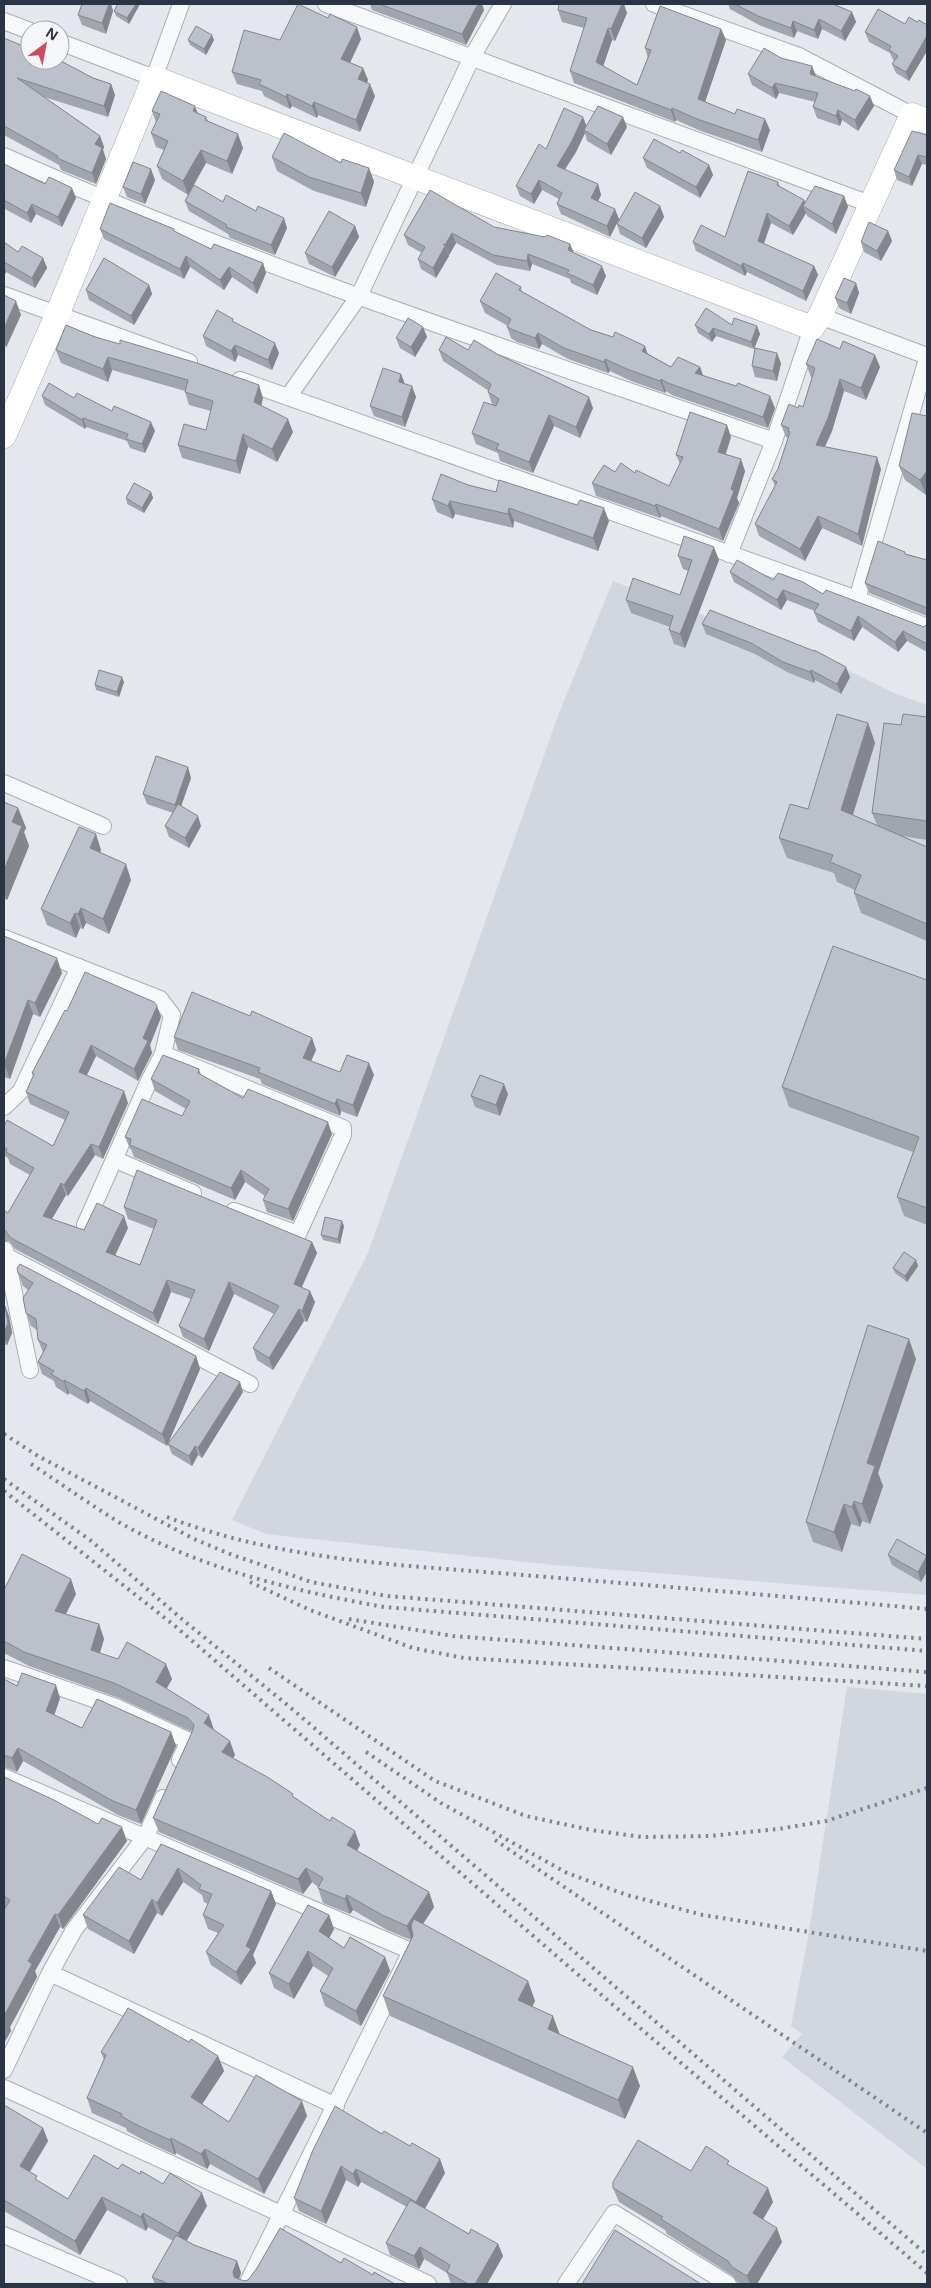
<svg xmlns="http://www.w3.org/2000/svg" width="931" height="2288" font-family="'Open Sans',sans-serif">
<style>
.built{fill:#d2d6de}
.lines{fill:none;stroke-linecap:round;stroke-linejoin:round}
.street-casing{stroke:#a9aeb7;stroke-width:18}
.secondary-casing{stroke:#a9aeb7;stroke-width:25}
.street{stroke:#f7f8fa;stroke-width:16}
.secondary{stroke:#fff;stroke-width:24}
.rail{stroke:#7d8696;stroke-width:4;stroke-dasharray:2.5 5;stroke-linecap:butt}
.wall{fill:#a1a5ae}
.shaded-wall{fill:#83868d}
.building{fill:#bbc0ca;stroke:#83868d}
</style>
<rect width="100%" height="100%" fill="#e4e7ec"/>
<g class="built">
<path d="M613,581L847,670L896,694L927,705V1595L555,1565L266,1534L232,1520L368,1253L559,713Z"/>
<path d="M847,1687L927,1694V2169L782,2057L802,2034L791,2026L809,1932Z"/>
</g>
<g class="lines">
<g class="street-casing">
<g id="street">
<path d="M326,4L870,204"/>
<path d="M654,4L799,56L912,115"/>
<path d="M4,21L30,31"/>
<path d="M60,42L154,78L181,4"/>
<path d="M4,156C254,267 516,351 774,441L812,328"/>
<path d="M4,295L189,362"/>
<path d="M820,316L927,356"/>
<path d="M240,380L857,599L927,627"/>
<path d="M288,397L359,296L472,57L503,4"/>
<path d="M729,554L774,441"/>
<path d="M857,599L927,359"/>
<path d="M4,783L103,826"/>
<path d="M4,938L160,999L172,1015L163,1054L148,1083L85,1225"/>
<path d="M163,1054L343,1128V1135L298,1234L234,1211"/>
<path d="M4,1107L21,1091L79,967"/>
<path d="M116,1160L193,1193"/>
<path d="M5,1250L30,1370"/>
<path d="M6,1256L250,1384"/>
<path d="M4,1668L116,1707L189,1741L180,1760"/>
<path d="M4,1777L411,1951L247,2284"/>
<path d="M50,1973L336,2106"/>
<path d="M4,2070L50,1973L74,1930L146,1836L163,1798"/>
<path d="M4,2088L281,2214L428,2284"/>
<path d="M4,2235L119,2284"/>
<path d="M566,2284L614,2213L728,2284"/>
</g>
</g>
<g class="secondary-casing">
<path id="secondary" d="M4,436L57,315L154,78L812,328L820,316L912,115L927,121"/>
</g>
<use href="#street" class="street"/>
<use href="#secondary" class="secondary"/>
<g class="rail">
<path d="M4,1434L38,1456L194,1539L230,1554L311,1582L387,1596L927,1639"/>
<path d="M31,1464C60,1483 88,1503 117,1521C197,1568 294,1591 384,1607L927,1651"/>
<path d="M4,1479L90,1540L183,1620L291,1708L927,2255"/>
<path d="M4,1491L175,1626L612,2004L927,2273"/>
<path d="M167,1517C282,1561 402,1565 523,1575C658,1586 793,1597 927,1609"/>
<path d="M250,1582L310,1610L413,1648L464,1658L927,1686"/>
<path d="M349,1619L453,1636L927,1672"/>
<path d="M269,1668L435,1781L526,1816L591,1830L642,1837L710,1836L778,1829L826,1821L927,1788"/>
<path d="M366,1752L441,1803L567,1873L627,1895L703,1915L927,1951"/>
<path d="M495,1840L927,2133"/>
</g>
</g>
<g class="wall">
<path d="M82,4H111L113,11L106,34L82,25L78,15Z"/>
<path d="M118,4H140L129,24L116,16L114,11Z"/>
<path d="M370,4H482L484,10L466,45L372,10Z"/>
<path d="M728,4H833L852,12L856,22L845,41L822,29L818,39L797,31L794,38L761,26L730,9Z"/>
<path d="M558,10L627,13L615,41L612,40L603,66L637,85L648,58L645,48L721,29L726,40L705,102L770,130L762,152L701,131L676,120L675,122L574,83L570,71L584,28L562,22Z"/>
<path d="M917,22L927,25V51L909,81L896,73L892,64L894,61L893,60L890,53L869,42L865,32Z"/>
<path d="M4,38L24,50L93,78L111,84L115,95L108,117L44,97L100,136L104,147L103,150L106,159L96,184L61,170L59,165L4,135Z"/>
<path d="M361,39L350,63L363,68L368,80L367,83L375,96L360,132L318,115L317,118L292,106L290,109L264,96L262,91L237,84L232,72L280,40Z"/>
<path d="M188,40H214L206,55L190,45Z"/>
<path d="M781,58L874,106L858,131L842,120L840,126L817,118L813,107L815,102L779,93L776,99L752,85L748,74Z"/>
<path d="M152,111L197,113L206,117L208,121L243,148L232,174L206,163L188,195L162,179L157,166L164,150L156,147L151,133L156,122Z"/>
<path d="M586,126L627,127L611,155L587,141L585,133L576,152L565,170L598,184L601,195L598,201L619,219L610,237L561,214L557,204L559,199L542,190L534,204L520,196L516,186L546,149Z"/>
<path d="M927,135V165L922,164L912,186L897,180L894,170Z"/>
<path d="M680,153L709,165L713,175L700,198L647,168L643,158Z"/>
<path d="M272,157L341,163L369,168L374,182L366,207L314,191L277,171Z"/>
<path d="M4,164L45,184L76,198L62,227L36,214L31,223L5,209L4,205Z"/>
<path d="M155,180L145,204L127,197L123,187Z"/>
<path d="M778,182L780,187L804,200L805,202L844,196L848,207L836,234L807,216L806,213L793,235L771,223L764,244L814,266L818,275L806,301L747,272L745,276L696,251L693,242L725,237Z"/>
<path d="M185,201L223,202L287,228L275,255L230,238L228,234L189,211Z"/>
<path d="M660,206L664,217L646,248L620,234L617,224Z"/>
<path d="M355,226L359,237L335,277L309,264L305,253Z"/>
<path d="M494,227L570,244L574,253L606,276L597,295L571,283L570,279L532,264L530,271L497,265L456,243L436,278L421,269L418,259L422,253L408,245L404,235Z"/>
<path d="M100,229L175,232L211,249L263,263L266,273L257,294L232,277L224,290L190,267L184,279L104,239Z"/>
<path d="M888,231L892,241L881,261L864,252L861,242Z"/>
<path d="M4,242L18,252L43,258L47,268L35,288L6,272L5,274L4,273Z"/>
<path d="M856,283L859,293L851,314L839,308L835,298Z"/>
<path d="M149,285L152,294L134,325L89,300L86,290Z"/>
<path d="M521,287L522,292L591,330L647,353L671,367H700L703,376L775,408L768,428L672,395L666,391L665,393L631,381L610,371L608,373L568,359L542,344L539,349L517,342L511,338L507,327L508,326L485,313L480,301Z"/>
<path d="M234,323L279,353L272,370L238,355L235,362L206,346L203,336Z"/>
<path d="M695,325H732L760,334L754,349L716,336L712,342L698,333Z"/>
<path d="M423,327L427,337L415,357L400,348L396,338Z"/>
<path d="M95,337L263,398L261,405L293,432L277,462L248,447L240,474L182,458L178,445L206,430L211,411L189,405L185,392V391L112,370L108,382L61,363L56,350Z"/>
<path d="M439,350H468L593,408L580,438L554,426L533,473L500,461L498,453L476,444L472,433L496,406L492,404L488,392L489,391L443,361Z"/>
<path d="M781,363L777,381L755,377L752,366Z"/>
<path d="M806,364L880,367L866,400L844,391L832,431L825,447L881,469L862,546L822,528L805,561L759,536L755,524L775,486L772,479L778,469L788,438L786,437L781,425L798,408L803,407L812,377H811Z"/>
<path d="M401,374L405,384L416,397L405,427L374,416L370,406Z"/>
<path d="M42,396L74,398L112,411L155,431L145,453L130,448L127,441L86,427L85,429L45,405Z"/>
<path d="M927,416V492L926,495L905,480L899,466Z"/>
<path d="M731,437L726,454L745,471L737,498L739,503L723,541L661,516L660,518L596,496L592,483L615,472L635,473L669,486L680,464L676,455Z"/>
<path d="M468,485L609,521L598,551L514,521L513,528L455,514L453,519L437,512L432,499Z"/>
<path d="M151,492L153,498L144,513L127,504L126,498Z"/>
<path d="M906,554L927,560V616L869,593L865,583Z"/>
<path d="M678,556L719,560L685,648L674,644L669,630L670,627L631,613L626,600L680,595L688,571L683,569Z"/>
<path d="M730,572L773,580L823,594L924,627L927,624V652L907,641L898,652L862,627L854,641L818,622L814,612L815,611L787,600L781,610L734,582Z"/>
<path d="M702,624L850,677L841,694L815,680L814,683L787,672L755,654L706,634Z"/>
<path d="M124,682L119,697L96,690L95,685Z"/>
<path d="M927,717V840L902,836L927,847V941L861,913L854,893L855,890L837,882L834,873L787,858L779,838L808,809L868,723L875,743L853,815L877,825L872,813L901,725Z"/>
<path d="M191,778L181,806L201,826L189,848L169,837L165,826L173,813L147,804L143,794Z"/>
<path d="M4,802L18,808L26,828L24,832L29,846L7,900L4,899Z"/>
<path d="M101,850L100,853L131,880L109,934L86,923L83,929L80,928L76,938L47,925L41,909Z"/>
<path d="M4,936L62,973L40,1017L33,1014L10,1079L4,1077Z"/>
<path d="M927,980V1225L904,1216L897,1197L913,1152L789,1107L782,1087Z"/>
<path d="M157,1006L161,1017L150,1045L152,1053L138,1081L96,1056L87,1075L128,1103L103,1159L95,1155L68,1196L66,1195L52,1219L84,1230L128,1228L115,1255L140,1265L154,1229L128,1219L124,1207L312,1242L317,1253L302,1287L315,1302L307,1322L304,1321L273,1370L257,1360L253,1348L274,1314L234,1294L209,1351L183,1337L179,1326L191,1299L171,1292L158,1324L15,1249L9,1241L4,1242V1210L8,1213L30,1175L10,1164L8,1158L4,1155V1126L53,1146L65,1120L30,1104L26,1092L33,1076L32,1073L67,1011Z"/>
<path d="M250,1016L312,1038L316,1050L311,1061L340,1072L374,1075L357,1117L341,1111L340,1116L262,1084L260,1079L178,1050L174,1037Z"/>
<path d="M199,1069L201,1075L243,1098L332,1134L293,1221L267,1212L263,1200L265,1196L245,1182L235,1200L134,1157L131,1149H130L125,1137L182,1116L186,1109L155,1091L151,1079Z"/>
<path d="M508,1094L500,1116L475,1107L471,1096Z"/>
<path d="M344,1226L340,1244L323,1240L321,1235Z"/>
<path d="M916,1260L918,1266L907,1282L895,1273L893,1268Z"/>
<path d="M18,1273L196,1356L200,1369L167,1446L90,1401L88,1404L69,1393L68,1395L56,1387L54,1381L42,1374L38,1362L43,1352L38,1340L37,1330L31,1326L26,1313L28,1290L23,1286Z"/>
<path d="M4,1305L5,1306L9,1316L12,1333L7,1345L4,1344Z"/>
<path d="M916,1359L878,1473L883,1486L870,1524L862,1521L860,1527L851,1524L842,1552L813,1542L806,1522Z"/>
<path d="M243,1392L202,1458L198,1455L192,1466L172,1454L168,1444Z"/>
<path d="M888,1555L927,1556L921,1582L892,1565Z"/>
<path d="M4,1590L76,1594L66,1614L99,1624L104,1639L100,1653L172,1679L166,1688L214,1730L235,1755L233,1758L295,1798L360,1845L357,1851L429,1892L434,1907L423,1924L535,2001L532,2007L560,2035L640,2086L625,2119L390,2016L383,1996L411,1940L387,1930L353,1910L350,1914L323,1903L318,1888V1887L312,1882L303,1894L159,1832L153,1818L192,1732L119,1698L29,1666L4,1653Z"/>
<path d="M4,1679L17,1686L60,1698L54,1715L82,1728L171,1732L176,1746L141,1824L118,1815L23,1761L17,1772L4,1767Z"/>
<path d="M4,1777L127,1841L63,1929L60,1927L35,1971L37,1977L10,2027L11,2031L4,2043V1910L5,1908L4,1907Z"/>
<path d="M161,1844L271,1891L276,1904L253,1955L256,1963L241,1985L211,1965L206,1952L218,1933L208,1929L203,1915L208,1904L204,1902L202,1895L183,1882L162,1916L157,1913L134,1954L88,1929L83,1915L141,1880Z"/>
<path d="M329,1915L334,1929L329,1938L344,1948L385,1957L390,1971L361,2026L325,2006L320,1991L328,1976L313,1966L294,1999L274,1988L269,1973Z"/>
<path d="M189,2042L218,2056L224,2071L202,2104L229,2122L307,2116L264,2194L210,2164L207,2169L176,2153L175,2155L145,2141L127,2131L126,2128L92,2113L87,2098L104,2060L101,2052Z"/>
<path d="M4,2105L43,2128L48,2141L30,2172L39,2182L68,2199L118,2169L140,2174L163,2184L207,2206L186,2241L194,2245L237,2261L241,2273L239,2279L244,2281L341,2263L395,2284H155L152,2277L173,2241L148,2227L146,2231L107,2210L80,2255L4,2211Z"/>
<path d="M313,2150L445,2173L425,2209L469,2234L498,2244L503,2256L487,2284H451L447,2273L424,2259L419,2269L390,2255L386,2243L407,2207L361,2182L358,2187L346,2180L326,2224L299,2211L294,2198Z"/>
<path d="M731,2166L773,2202L763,2219L782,2242L757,2284H742L737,2282L733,2276L667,2234L665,2230L619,2202L613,2188L691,2171Z"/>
</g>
<g class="shaded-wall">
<path d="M109,4H111L113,11L106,34L102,23Z"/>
<path d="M136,4H140L129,24L127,18Z"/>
<path d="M478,4H482L484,10L466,45L462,34Z"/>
<path d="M622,4H624L627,13L615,41L611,29Z"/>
<path d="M852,12L856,22L845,41L841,31Z"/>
<path d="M819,19L822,29L818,39L814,30Z"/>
<path d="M793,21L797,31L794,38L791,28Z"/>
<path d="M357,27L361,39L346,71L341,59Z"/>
<path d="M608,28L612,40L601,73L596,62Z"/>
<path d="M721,29L726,40L702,111L698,99Z"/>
<path d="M212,35L214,40L206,55L204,49Z"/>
<path d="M927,36V51L909,81L906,72Z"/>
<path d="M812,66L816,76L810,74Z"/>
<path d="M363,68L368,80L363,91L358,79Z"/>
<path d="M775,83L779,93L776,99L772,88Z"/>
<path d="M111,84L115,95L108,117L104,106Z"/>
<path d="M370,84L375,96L360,132L356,120Z"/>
<path d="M287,94L292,106L290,109L286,97Z"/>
<path d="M870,96L874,106L858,131L855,120Z"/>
<path d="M314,102L318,115L317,118L312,106Z"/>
<path d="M195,106L200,120L193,111Z"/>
<path d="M672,108L676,120L675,122L671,110Z"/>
<path d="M838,110L842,120L840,126L836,116Z"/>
<path d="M583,117L587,127L584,130L585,133L576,152L560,176L557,166Z"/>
<path d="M623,117L627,127L611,155L607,144Z"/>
<path d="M765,119L770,130L762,152L758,140Z"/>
<path d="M238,134L243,148L232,174L227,161Z"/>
<path d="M100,136L104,147L103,150L106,159L96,184L92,173L95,144Z"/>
<path d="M201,150L206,163L188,195L183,181Z"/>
<path d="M918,155L922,164L912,186L909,177Z"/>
<path d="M709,165L713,175L700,198L696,187Z"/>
<path d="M369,168L374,182L366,207L361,193Z"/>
<path d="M151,169L155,180L145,204L141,194Z"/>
<path d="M539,180L542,190L534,204L531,194Z"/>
<path d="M598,184L601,195L595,208L591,198Z"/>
<path d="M72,188L76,198L62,227L58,217Z"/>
<path d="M844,196L848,207L836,234L832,224Z"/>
<path d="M804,200L807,208L803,206L806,213L793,235L789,226Z"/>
<path d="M32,204L36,214L31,223L27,213Z"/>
<path d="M660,206L664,217L646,248L642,238Z"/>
<path d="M615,209L619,219L610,237L607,226Z"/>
<path d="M767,213L771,223L761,251L758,241Z"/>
<path d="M284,218L287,228L275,255L271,245Z"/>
<path d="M355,226L359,237L335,277L332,267Z"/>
<path d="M888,231L892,241L881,261L877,251Z"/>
<path d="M452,233L456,243L449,255L445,245Z"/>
<path d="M570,244L574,254L568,250Z"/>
<path d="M445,246L449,256L436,278L433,268Z"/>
<path d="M528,254L532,264L530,271L527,261Z"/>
<path d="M186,256L190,267L184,279L180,269Z"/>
<path d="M43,258L47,268L35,288L32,278Z"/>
<path d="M263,263L266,273L257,294L253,283Z"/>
<path d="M743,263L747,272L745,276L741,266Z"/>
<path d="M4,265L6,272L5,274L4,272Z"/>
<path d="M602,266L606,276L597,295L593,285Z"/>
<path d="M814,266L818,275L806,301L803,291Z"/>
<path d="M229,267L232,277L224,290L220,280Z"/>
<path d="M856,283L859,293L851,314L847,303Z"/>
<path d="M149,285L152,294L134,325L131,316Z"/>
<path d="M16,301L21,315L6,348L4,341V328Z"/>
<path d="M757,326L760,334L754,349L751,342Z"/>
<path d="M423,327L427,337L415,357L411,347Z"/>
<path d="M713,328L716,336L712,342L709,334Z"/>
<path d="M538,333L542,344L539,349L535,338Z"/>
<path d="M275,343L279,353L272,370L268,360Z"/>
<path d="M235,345L238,355L235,362L231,351Z"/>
<path d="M645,346L649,358L642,351Z"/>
<path d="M777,353L781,363L777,381L773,371Z"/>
<path d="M875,355L880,367L866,400L861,388Z"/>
<path d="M108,357L112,370L108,382L103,369Z"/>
<path d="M605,359L610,371L608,373L604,362Z"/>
<path d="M700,367L704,378L695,373Z"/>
<path d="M401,374L405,385L399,382Z"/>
<path d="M661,379L666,391L665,393L660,381Z"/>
<path d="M840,379L844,391L832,431L820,457L816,445Z"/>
<path d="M259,385L263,398L259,415L254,402Z"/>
<path d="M412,386L416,397L405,427L402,417Z"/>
<path d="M770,396L775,408L768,428L763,417Z"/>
<path d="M589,397L593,408L580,438L576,427Z"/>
<path d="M549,415L554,426L533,473L529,462Z"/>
<path d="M83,418L86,427L85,429L82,420Z"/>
<path d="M288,419L293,432L277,462L272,449Z"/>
<path d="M151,422L155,431L145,453L142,444Z"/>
<path d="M727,425L731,437L722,464L718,452Z"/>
<path d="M243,434L248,447L240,474L236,461Z"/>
<path d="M877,457L881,469L862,546L858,534Z"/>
<path d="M741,459L745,471L737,498L739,503L723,541L719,529Z"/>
<path d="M927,471V492L926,495L920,480Z"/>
<path d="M151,492L153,498L144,513L142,508Z"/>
<path d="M450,501L455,514L453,519L448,506Z"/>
<path d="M656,504L661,516L660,518L655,506Z"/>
<path d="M509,508L514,521L513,528L508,514Z"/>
<path d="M604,508L609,521L598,551L593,538Z"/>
<path d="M818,516L822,528L805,561L800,549Z"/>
<path d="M714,547L719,560L685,648L680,634Z"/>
<path d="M783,590L787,600L781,610L777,600Z"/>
<path d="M858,616L862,627L854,641L851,631Z"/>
<path d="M903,631L907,641L898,652L895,642Z"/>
<path d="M846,667L850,677L841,694L837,684Z"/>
<path d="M811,670L815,680L814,683L810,672Z"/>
<path d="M122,677L124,682L119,697L117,692Z"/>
<path d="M868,723L875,743L848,830L841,810Z"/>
<path d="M188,767L191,778L178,815L175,805Z"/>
<path d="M18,808L26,828L24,832L29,846L7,900L4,893V870L12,822Z"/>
<path d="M198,816L201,826L189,848L185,838Z"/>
<path d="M96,834L101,850L95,863L90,848Z"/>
<path d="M126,864L131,880L109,934L103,919Z"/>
<path d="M81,908L86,923L83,929L78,914Z"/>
<path d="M75,913L80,928L76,938L70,923Z"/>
<path d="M57,958L62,973L40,1017L35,1003Z"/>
<path d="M28,1000L33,1014L10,1079L4,1064Z"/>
<path d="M157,1006L161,1017L150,1045L152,1053L138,1081L134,1069L143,1038Z"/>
<path d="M312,1038L316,1050L307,1070L303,1058Z"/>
<path d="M91,1045L96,1056L83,1083L79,1072Z"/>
<path d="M369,1063L374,1075L357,1117L353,1105Z"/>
<path d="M504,1084L508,1094L500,1116L496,1105Z"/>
<path d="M124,1091L128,1103L103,1159L99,1147Z"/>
<path d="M337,1099L341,1111L340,1116L335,1104Z"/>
<path d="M328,1122L332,1134L293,1221L288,1209Z"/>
<path d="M91,1144L95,1155L68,1196L64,1185Z"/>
<path d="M241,1170L245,1182L235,1200L231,1188Z"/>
<path d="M61,1183L66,1195L47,1227L43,1216Z"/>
<path d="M124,1216L128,1228L111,1264L106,1252Z"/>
<path d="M342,1221L344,1226L340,1244L338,1239Z"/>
<path d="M312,1242L317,1253L298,1295L294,1284Z"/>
<path d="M916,1260L918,1266L907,1282L905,1276Z"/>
<path d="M167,1280L171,1292L158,1324L153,1313Z"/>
<path d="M229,1282L234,1294L209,1351L204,1339Z"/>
<path d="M310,1291L315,1302L307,1322L302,1311Z"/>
<path d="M5,1306L9,1316L12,1333L7,1345L4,1337Z"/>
<path d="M299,1309L304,1321L273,1370L269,1358Z"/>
<path d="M909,1339L916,1359L878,1473L883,1486L870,1524L862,1504L867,1463Z"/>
<path d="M196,1356L200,1369L167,1446L162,1434Z"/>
<path d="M64,1380L69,1393L68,1395L64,1382Z"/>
<path d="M240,1382L243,1392L202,1458L198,1448Z"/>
<path d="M86,1388L90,1401L88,1404L84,1391Z"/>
<path d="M195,1446L198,1455L192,1466L189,1456Z"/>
<path d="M854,1501L862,1521L860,1527L852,1507Z"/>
<path d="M844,1504L851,1524L842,1552L834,1532Z"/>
<path d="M927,1556V1572L921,1582L918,1572Z"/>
<path d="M71,1579L76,1594L60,1625L55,1611Z"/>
<path d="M99,1624L104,1639L96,1665L91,1650Z"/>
<path d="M166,1664L172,1679L162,1697L156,1682Z"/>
<path d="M56,1685L60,1698L51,1725L46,1711Z"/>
<path d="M209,1715L214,1730L204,1723Z"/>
<path d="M171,1732L176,1746L141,1824L136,1810Z"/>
<path d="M230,1741L235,1755L227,1767L222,1752Z"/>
<path d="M18,1748L23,1761L17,1772L12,1758Z"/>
<path d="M122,1827L127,1841L63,1929L58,1915Z"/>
<path d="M355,1831L360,1845L352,1860L347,1845Z"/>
<path d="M178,1868L183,1882L162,1916L157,1903Z"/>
<path d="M306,1868L312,1882L303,1894L298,1879Z"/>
<path d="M271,1891L276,1904L253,1955L256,1963L241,1985L236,1972L246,1946Z"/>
<path d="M429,1892L434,1907L412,1941L407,1926Z"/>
<path d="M347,1895L353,1910L350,1914L345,1899Z"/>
<path d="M152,1899L157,1913L134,1954L129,1941Z"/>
<path d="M55,1914L60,1927L35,1971L37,1977L10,2027L11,2031L4,2043V2016L28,1961Z"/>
<path d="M329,1915L334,1929L325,1946L319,1931Z"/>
<path d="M308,1951L313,1966L294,1999L289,1984Z"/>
<path d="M385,1957L390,1971L361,2026L356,2011Z"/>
<path d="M528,1981L535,2001L525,2020L518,2000Z"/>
<path d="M553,2016L560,2035L548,2029Z"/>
<path d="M218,2056L224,2071L197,2112L191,2097Z"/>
<path d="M633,2067L640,2086L625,2119L618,2100Z"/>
<path d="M302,2101L307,2116L264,2194L258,2179Z"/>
<path d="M43,2128L48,2141L25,2179L20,2166Z"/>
<path d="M171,2138L176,2153L175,2155L170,2140Z"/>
<path d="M205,2149L210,2164L207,2169L201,2154Z"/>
<path d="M440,2159L445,2173L421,2215L416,2202Z"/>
<path d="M341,2166L346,2180L326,2224L321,2211Z"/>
<path d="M356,2169L361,2182L358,2187L353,2174Z"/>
<path d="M768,2188L773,2202L758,2228L753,2213Z"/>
<path d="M202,2193L207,2206L183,2247L178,2233Z"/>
<path d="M102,2197L107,2210L80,2255L75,2241Z"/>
<path d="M143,2213L148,2227L146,2231L141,2217Z"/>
<path d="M777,2228L782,2242L757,2284H750L747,2276Z"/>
<path d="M498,2244L503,2256L487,2284H475Z"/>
<path d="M420,2247L424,2259L419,2269L414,2256Z"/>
<path d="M237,2261L241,2273L237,2284L233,2272Z"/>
</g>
<g class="building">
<path d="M82,4H109L102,23L78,15Z"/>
<path d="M118,4H136L127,18L114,11Z"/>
<path d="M298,4L328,18L330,14L357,27L341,59L363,68L358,79L370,84L356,120L314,102L312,106L287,94L286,97L259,84L261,80L232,72L244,30L280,40Z"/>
<path d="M379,4H478L462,34Z"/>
<path d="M559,4H622L611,29L608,28L596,62L637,85L651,50L645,48L660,6L721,29L698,99L735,114L737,109L765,119L758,140L697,119L672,108L671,110L570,71L587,18L558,10Z"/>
<path d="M735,4H833L852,12L841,31L819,19L814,30L793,21L791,28L758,16Z"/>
<path d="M878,9L905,24L909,17L917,22L919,20L927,25V36L906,72L892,64L898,56L889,50L891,46L865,32Z"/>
<path d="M196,26L212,35L204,49L188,40Z"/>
<path d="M4,38L23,46L21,49L30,52V60H53L57,61L58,60H59L93,78L111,84L104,106L17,78L100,136L95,144L102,148L92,173L57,158L58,156L4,126Z"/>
<path d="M764,48L781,58L812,66L810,74L855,91L856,89L870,96L855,120L838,110L836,116L813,107L818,93L775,83L772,88L748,74Z"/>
<path d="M161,91L195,106L193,111L206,117L205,120L238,134L227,161L201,150L183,181L157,166L168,141L151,133L160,114L152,111Z"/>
<path d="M598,106L623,117L607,144L584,130Z"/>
<path d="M564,108L583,117L572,141L557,166L598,184L591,198L615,209L607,226L557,204L562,193L539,180L531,194L516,186L539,144L546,149Z"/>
<path d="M912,131L927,135V157L918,155L909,177L894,170Z"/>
<path d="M284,133L341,163L342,159L369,168L361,193L309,177L272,157Z"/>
<path d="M654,139L680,153L682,150L709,165L696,187L643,158Z"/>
<path d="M133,162L151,169L141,194L123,187Z"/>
<path d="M4,164L45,184L49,177L72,188L58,217L32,204L27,213L4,200V195L5,192H4Z"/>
<path d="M748,171L778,182L777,185L804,200L789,226L767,213L758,241L814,266L803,291L743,263L741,266L693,242L701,225L725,237Z"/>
<path d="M194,185L223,202L226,195L256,211L258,206L284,218L271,245L226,227L227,225L185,201Z"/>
<path d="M815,186L844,196L832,224L803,206Z"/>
<path d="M430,190L494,227L545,237L547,235L570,244L568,250L602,266L593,285L567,273L569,270L528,254L527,261L493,255L452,233L445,245L443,244L445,246L433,268L418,259L425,247L404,235Z"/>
<path d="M635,192L660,206L642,238L617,224Z"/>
<path d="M110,203L174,229V231L211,249L214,244L263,263L253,283L229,267L220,280L186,256L180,269L100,229Z"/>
<path d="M329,211L355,226L332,267L305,253Z"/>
<path d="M869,222L888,231L877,251L861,242Z"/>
<path d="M4,242L18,252L22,246L43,258L32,278L4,262Z"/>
<path d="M104,258L149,285L131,316L86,290Z"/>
<path d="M496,273L521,287L519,290L591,330L613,337L615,332L645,346L642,351L671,367L678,357L700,367L695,373L736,386L738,383L770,396L763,417L668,383L661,379L660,381L627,369L605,359L604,362L564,348L538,333L535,338L513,330L507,327L511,319L480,301Z"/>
<path d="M844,278L856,283L847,303L835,298Z"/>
<path d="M4,295L16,301L4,328Z"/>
<path d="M706,308L732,325L734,318L757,326L751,342L713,328L709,334L695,325Z"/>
<path d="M217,310L233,319L232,321L275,343L268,360L235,345L231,351L203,336Z"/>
<path d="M408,318L423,327L411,347L396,338Z"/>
<path d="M66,325L95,337L120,344V340L197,363L259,385L254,402L288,419L272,449L243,434L236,461L178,445L184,424L206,430L213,401L185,392L188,380L108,357L103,369L56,350Z"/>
<path d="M446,337L468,350L474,340L497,354L589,397L576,427L549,415L529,462L496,449L499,444L472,433L484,402L496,406L499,399L488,392L491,384L439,350Z"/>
<path d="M817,339L840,349L843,341L875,355L861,388L840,379L828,418L816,445L877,457L858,534L818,516L800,549L755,524L777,482L772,479L778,469L790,432L788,431L789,428L781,425L789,404L798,408L799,405L803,407L815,368L806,364Z"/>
<path d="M755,348L777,353L773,371L752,366Z"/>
<path d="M383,368L401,374L399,382L412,386L402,417L370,406Z"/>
<path d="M49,383L74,398L77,393L112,411L114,406L151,422L142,444L126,439L128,434L83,418L82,420L42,396Z"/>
<path d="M690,412L727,425L718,452L741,459L731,489L734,491L719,529L656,504L655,506L592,483L604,465L615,472L621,463L635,473L636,470L669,486L683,457L676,455Z"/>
<path d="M912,413L927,416V471L920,480L899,466Z"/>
<path d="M441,474L468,485L496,492L499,480L577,505L580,500L604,508L593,538L509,508L508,514L450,501L448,506L432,499Z"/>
<path d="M134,483L151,492L142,508L126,498Z"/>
<path d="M684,536L714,547L680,634L669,630L673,616L626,600L633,578L680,595L692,560L678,556Z"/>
<path d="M878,541L905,552V554L927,560V608L865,583Z"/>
<path d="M737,560L773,580L778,573L803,582L823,594L826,590L924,627L927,624V644L903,631L895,642L858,616L851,631L814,612L819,604L783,590L777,600L730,572Z"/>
<path d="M710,610L814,651V650L846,667L837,684L811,670L810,672L783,662L751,643L702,624Z"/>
<path d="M99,670L122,677L117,692L95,685Z"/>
<path d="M837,714L868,723L841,810L927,847V924L854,893L861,875L830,862L833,855L779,838L790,804L808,809Z"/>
<path d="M903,714L927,717V821L872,813L884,723L901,725Z"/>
<path d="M156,756L188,767L175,805L143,794Z"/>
<path d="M4,802L18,808L12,822L22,826L4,870Z"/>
<path d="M178,804L198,816L185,838L165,826Z"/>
<path d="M79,827L96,834L90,848L126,864L103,919L81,908L78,914L75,913L70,923L41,909Z"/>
<path d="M4,936L57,958L35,1003L28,1000L4,1064Z"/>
<path d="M833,946L927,980V1208L897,1197L919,1137L782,1087Z"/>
<path d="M85,972L154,1002L157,1006L143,1038L148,1041L134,1069L91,1045L79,1072L124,1091L99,1147L91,1144L64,1185L61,1183L43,1216L84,1230L97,1203L124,1216L106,1252L140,1265L157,1220L124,1207L137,1170L312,1242L294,1284L310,1291L302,1311L299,1309L269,1358L253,1348L279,1306L229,1282L204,1339L179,1326L195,1290L167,1280L153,1313L11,1238L4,1229V1210L8,1213L34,1168L6,1152L7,1149L4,1147V1126L7,1120L53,1146L69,1112L26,1092L34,1074L32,1073L65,1010L67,1011Z"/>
<path d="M192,992L250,1016L252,1011L312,1038L303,1058L340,1072L347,1055L369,1063L353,1105L337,1099L335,1104L258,1072L260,1068L174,1037Z"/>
<path d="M163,1055L199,1069L198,1073L243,1098L248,1089L328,1122L288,1209L263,1200L269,1189L241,1170L231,1188L130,1145L131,1139L125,1137L142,1099L182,1116L190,1101L151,1079Z"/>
<path d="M480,1075L504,1084L496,1105L471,1096Z"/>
<path d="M325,1217L342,1221L338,1239L321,1235Z"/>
<path d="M904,1252L916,1260L905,1276L893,1268Z"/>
<path d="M20,1264L196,1356L162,1434L86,1388L84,1391L64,1380V1382L51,1374L54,1371L38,1362L47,1345L38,1340L36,1319L26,1313L23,1298L33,1283L18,1273L17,1268Z"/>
<path d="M4,1305L5,1306L8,1323L4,1333Z"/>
<path d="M868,1325L909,1339L867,1463L875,1466L862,1504L854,1501L852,1507L844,1504L834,1532L806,1522Z"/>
<path d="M220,1372L240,1382L198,1448L195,1446L189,1456L168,1444Z"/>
<path d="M897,1539L927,1556L918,1572L888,1555Z"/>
<path d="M22,1554L71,1579L55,1611L99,1624L91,1650L118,1659L127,1642L166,1664L156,1682L209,1715L204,1723L230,1741L222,1752L269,1778L293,1794L292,1796L330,1821L332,1817L355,1831L347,1845L429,1892L407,1926L382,1915L347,1895L345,1899L318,1888L323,1878L306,1868L298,1879L153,1818L193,1730L194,1725L188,1718L114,1683L24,1652L4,1641V1590Z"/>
<path d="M22,1673L56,1685L46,1711L82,1728L97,1699L171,1732L136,1810L113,1801L18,1748L12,1758L4,1755V1679L17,1686Z"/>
<path d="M4,1777L54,1800L98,1824L102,1818L122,1827L58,1915L55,1914L28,1961L32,1964L4,2016V1910L10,1900L4,1896Z"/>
<path d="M161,1844L271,1891L246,1946L251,1949L236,1972L206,1952L224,1925L203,1915L212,1894L199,1889L201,1885L178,1868L157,1903L152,1899L129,1941L83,1915L119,1867L141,1880Z"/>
<path d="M308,1905L329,1915L319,1931L344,1948L350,1937L385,1957L356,2011L320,1991L333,1968L308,1951L289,1984L269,1973Z"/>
<path d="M414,1919L528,1981L518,2000L553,2016L548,2029L633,2067L618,2100L383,1996L413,1936L411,1925Z"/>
<path d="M128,2008L189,2042L191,2039L218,2056L191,2097L229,2122L256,2075L302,2101L258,2179L205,2149L201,2154L171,2138L170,2140L139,2126L121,2116L122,2114L87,2098L106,2055L101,2052Z"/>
<path d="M4,2016L6,2018L4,2022Z"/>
<path d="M4,2105L43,2128L20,2166L37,2176L35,2179L68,2199L94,2155L118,2169L122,2164L140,2174L141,2171L163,2184L170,2173L202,2193L178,2233L143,2213L141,2217L102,2197L75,2241L4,2200Z"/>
<path d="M335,2106L382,2134L384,2131L410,2146L412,2143L440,2159L416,2202L356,2169L353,2174L341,2166L321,2211L294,2198L313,2150Z"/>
<path d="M638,2140L691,2171L706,2146L729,2161L727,2164L768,2188L753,2213L777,2228L747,2276L732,2267L728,2261L661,2219L663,2217L613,2188V2182Z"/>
<path d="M410,2200L469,2234L471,2229L498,2244L475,2284H468L447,2272L450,2265L420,2247L414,2256L386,2243Z"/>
<path d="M280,2228L341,2263L344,2258L373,2275L374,2272L395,2284H169L152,2277L176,2235L194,2245L237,2261L233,2272L234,2277L244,2281L248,2280L257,2268Z"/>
<path d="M615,2230L701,2284H582Z"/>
</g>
<rect width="931" height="2288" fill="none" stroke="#2b3445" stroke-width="10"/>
<g transform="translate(45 45) rotate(32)"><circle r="24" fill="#f4f6f9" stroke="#a4a8b1"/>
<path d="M0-4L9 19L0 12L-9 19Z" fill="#d1495b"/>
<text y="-8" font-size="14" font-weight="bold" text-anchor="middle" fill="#2b3445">N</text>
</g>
</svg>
